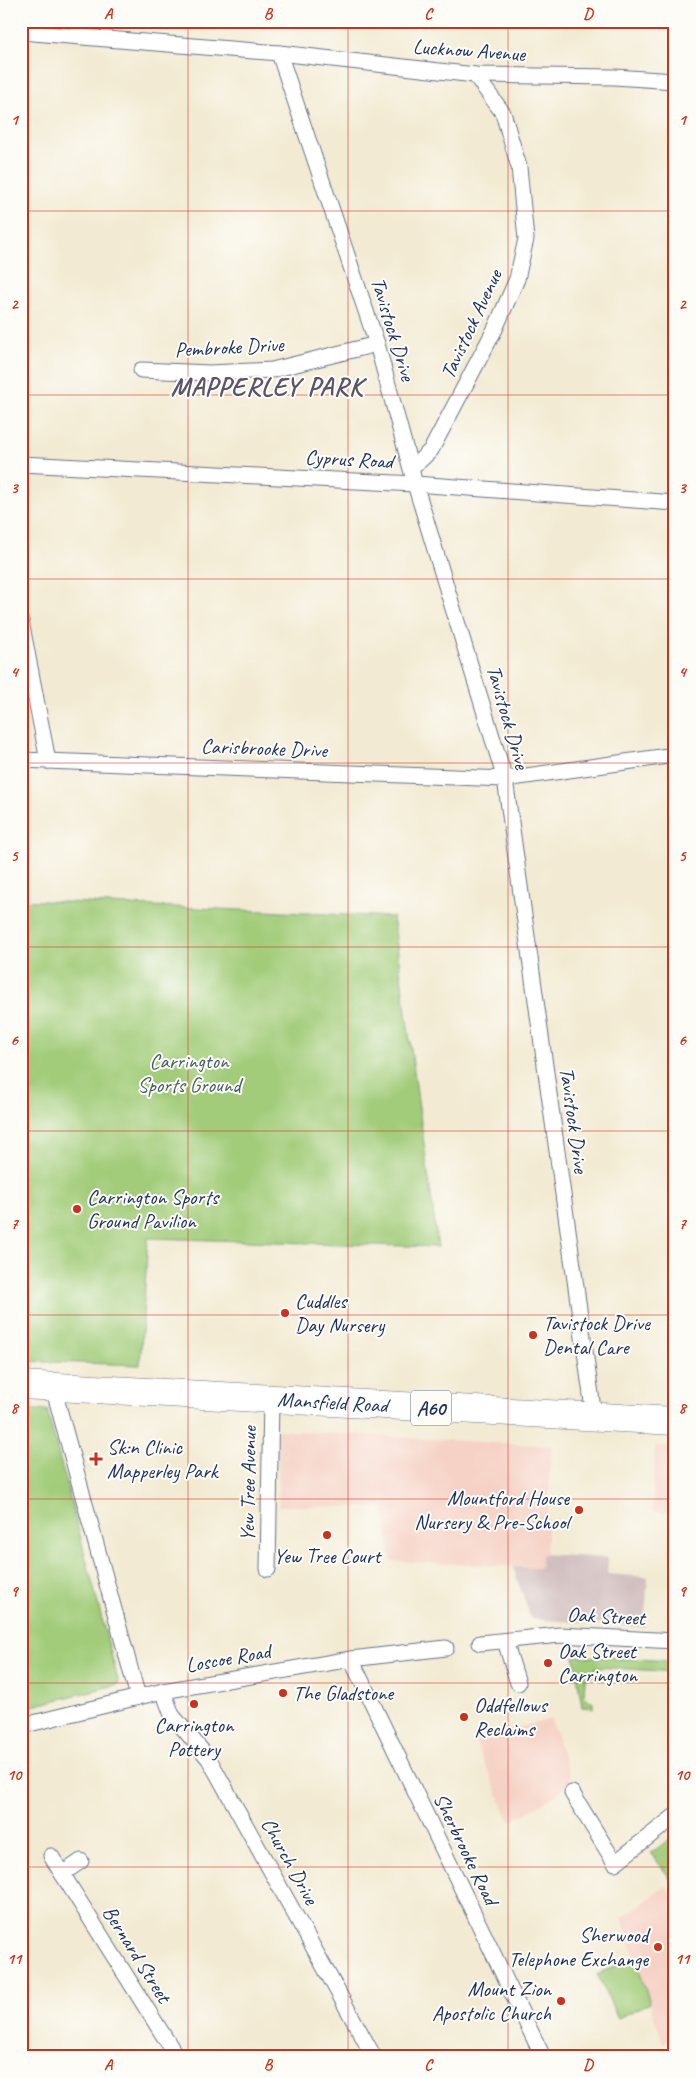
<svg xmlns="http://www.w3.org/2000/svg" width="696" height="2078" font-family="Caveat,sans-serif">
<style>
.built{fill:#f6d1c5}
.industrial{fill:#d1bfbf}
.green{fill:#a2cc79;stroke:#5e7e6c}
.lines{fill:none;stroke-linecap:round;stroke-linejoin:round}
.street-casing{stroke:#667087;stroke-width:17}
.highway-casing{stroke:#667087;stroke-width:29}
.street{stroke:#fff;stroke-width:15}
.highway{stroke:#fff;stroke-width:28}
.grid{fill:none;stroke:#c8321e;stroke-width:1;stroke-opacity:0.55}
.poi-dot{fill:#c8321e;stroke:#fdfcf7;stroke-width:2}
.labels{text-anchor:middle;stroke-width:4;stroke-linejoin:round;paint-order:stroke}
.shield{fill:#fdfcf7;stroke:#5f6c8c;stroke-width:1}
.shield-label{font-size:20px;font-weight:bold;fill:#1b2f5e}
.street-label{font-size:21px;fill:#1b2f5e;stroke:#fdfcf7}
.park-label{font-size:21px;fill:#445e66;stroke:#fdfcf7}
.poi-label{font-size:21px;fill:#1b2f5e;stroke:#fdfcf7;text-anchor:start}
.district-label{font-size:26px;font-weight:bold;letter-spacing:1px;fill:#59546b;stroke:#fdfcf7}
.neatline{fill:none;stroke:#c8321e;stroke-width:2}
.grid-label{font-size:16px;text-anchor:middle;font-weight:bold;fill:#c8321e}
</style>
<rect width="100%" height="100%" fill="#fdfcf7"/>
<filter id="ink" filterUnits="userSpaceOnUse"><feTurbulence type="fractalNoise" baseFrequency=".02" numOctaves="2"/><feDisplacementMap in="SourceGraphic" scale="10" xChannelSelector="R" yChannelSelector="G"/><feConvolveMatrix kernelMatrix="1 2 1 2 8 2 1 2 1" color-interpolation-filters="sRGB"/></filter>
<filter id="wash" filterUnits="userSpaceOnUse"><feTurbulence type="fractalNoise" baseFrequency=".0096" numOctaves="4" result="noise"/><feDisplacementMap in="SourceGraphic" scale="20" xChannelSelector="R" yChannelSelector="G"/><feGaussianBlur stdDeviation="1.12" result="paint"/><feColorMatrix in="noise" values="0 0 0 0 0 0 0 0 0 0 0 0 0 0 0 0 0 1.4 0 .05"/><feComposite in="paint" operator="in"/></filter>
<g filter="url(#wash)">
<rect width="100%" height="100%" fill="#f2ead2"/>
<g class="built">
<path d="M277,1430L551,1446L546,1554H542L540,1568L391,1561L384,1507L279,1506Z"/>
<path d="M655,1446L675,1447V1513L652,1512Z"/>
<path d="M551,1719L571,1780L556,1795L510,1822L474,1739Z"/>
<path d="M666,1886L675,1898V2035L663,2044L622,1918Z"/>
</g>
<path class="industrial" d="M542,1554L608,1558L607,1574L648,1577L644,1627L531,1619L513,1567L540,1568Z"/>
<g class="green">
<path d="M21,900L393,917L438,1247L148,1238L140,1365L21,1361Z"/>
<path d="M21,1409L47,1410L119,1684L21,1709Z"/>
<path d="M574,1656L675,1661V1672L596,1667L595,1674L585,1680L584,1696L593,1703V1708L582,1707Z"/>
<path d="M675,1835V1885L651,1853Z"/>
<path d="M635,1957L650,2003L618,2018L597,1974Z"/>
</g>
</g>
<g filter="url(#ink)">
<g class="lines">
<g class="street-casing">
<g id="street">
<path d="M21,32L279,53L475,75L614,77L675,81"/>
<path d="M279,53L377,344L415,484L505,779L594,1416"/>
<path d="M141,370L209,373L272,370L377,344"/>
<path d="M21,464L415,484L675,503"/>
<path d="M412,468L431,450L495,329L517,279L526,239L519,167L503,113L475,75"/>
<path d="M21,621L48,761"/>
<path d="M21,760L505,779L675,755"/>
<path d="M53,1387L138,1697"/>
<path d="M268,1569L271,1399"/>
<path d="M505,1641L518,1683"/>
<path d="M480,1643L560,1635L675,1641"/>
<path d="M351,1659L543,2057"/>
<path d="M163,1691L172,1715L209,1759L374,2057"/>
<path d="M21,1726L163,1691L351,1659L446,1648"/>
<path d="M572,1793L615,1863L675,1816"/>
<path d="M51,1856L177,2057"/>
<path d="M62,1874L81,1861"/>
</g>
</g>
<g class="highway-casing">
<g id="highway">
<path id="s1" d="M21,1385L675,1421"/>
</g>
</g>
<use href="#street" class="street"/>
<use href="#highway" class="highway"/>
</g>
</g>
<path class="grid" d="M188,21V2057M348,21V2057M508,21V2057M21,211H675M21,395H675M21,579H675M21,763H675M21,947H675M21,1131H675M21,1315H675M21,1499H675M21,1683H675M21,1867H675"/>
<g class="poi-dot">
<circle cx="77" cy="1209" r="5"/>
<circle cx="285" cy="1313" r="5"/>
<circle cx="533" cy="1335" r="5"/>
<path d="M93.5 1451.5h5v5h5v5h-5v5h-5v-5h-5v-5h5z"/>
<circle cx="579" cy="1510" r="5"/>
<circle cx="327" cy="1535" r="5"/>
<circle cx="548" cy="1663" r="5"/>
<circle cx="283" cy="1693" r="5"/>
<circle cx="194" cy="1704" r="5"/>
<circle cx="464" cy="1717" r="5"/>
<circle cx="658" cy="1947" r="5"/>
<circle cx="561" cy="2001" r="5"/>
</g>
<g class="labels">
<rect class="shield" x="411" y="1390.5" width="40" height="35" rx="4"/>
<g class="shield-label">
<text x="431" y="1415">A60</text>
</g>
<g class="street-label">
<text transform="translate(469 50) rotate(4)" y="7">Lucknow Avenue</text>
<text transform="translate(471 324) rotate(-65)" y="7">Tavistock Avenue</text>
<text transform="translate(393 329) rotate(73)" y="7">Tavistock Drive</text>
<text transform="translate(229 347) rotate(-3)" y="7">Pembroke Drive</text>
<text transform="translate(349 459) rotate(3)" y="7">Cyprus Road</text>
<text transform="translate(508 717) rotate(74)" y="7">Tavistock Drive</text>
<text transform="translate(264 748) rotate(2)" y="7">Carisbrooke Drive</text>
<text transform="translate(574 1120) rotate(82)" y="7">Tavistock Drive</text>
<text dy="7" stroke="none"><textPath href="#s1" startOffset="312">Mansfield Road</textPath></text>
<text transform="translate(248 1484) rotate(-89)" y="7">Yew Tree Avenue</text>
<text transform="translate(606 1616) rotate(3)" y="7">Oak Street</text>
<text transform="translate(228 1658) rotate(-10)" y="7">Loscoe Road</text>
<text transform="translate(466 1849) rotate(64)" y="7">Sherbrooke Road</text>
<text transform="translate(290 1861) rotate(61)" y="7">Church Drive</text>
<text transform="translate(137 1954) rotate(58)" y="7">Bernard Street</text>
</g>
<g class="park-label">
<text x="189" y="1068">Carrington<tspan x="189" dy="24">Sports Ground</tspan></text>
</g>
<g class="poi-label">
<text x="87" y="1204">Carrington Sports<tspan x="87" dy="24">Ground Pavilion</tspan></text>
<text x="295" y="1308">Cuddles<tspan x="295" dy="24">Day Nursery</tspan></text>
<text x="543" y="1330">Tavistock Drive<tspan x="543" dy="24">Dental Care</tspan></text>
<text x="107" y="1454">Sk:n Clinic<tspan x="107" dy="24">Mapperley Park</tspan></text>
<text x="569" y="1505" text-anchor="end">Mountford House<tspan x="569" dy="24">Nursery &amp; Pre-School</tspan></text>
<text x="327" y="1563" text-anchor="middle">Yew Tree Court</text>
<text x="558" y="1658">Oak Street<tspan x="558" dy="24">Carrington</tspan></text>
<text x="293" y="1700">The Gladstone</text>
<text x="474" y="1712">Oddfellows<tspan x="474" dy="24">Reclaims</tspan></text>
<text x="194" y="1732" text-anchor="middle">Carrington<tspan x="194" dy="24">Pottery</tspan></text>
<text x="648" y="1942" text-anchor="end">Sherwood<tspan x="648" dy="24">Telephone Exchange</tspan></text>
<text x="551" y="1996" text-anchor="end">Mount Zion<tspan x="551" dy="24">Apostolic Church</tspan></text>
</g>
<g class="district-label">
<text x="267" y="395">MAPPERLEY PARK</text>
</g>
</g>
<rect width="696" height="2078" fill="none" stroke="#fdfcf7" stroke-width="55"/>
<rect x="28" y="28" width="640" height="2022" class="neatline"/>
<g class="grid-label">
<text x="108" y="19">A</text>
<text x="268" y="19">B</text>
<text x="428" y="19">C</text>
<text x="588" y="19">D</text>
<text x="14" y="125">1</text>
<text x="682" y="125">1</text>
<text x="14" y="309">2</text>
<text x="682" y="309">2</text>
<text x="14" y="493">3</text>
<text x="682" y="493">3</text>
<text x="14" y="677">4</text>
<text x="682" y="677">4</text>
<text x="14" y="861">5</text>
<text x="682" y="861">5</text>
<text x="14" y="1045">6</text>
<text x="682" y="1045">6</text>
<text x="14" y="1229">7</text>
<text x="682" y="1229">7</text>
<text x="14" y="1413">8</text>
<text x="682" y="1413">8</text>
<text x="14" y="1596">9</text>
<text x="682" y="1596">9</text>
<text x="14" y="1780">10</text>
<text x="682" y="1780">10</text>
<text x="14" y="1964">11</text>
<text x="682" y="1964">11</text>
<text x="108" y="2070">A</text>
<text x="268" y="2070">B</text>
<text x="428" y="2070">C</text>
<text x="588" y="2070">D</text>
</g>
</svg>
